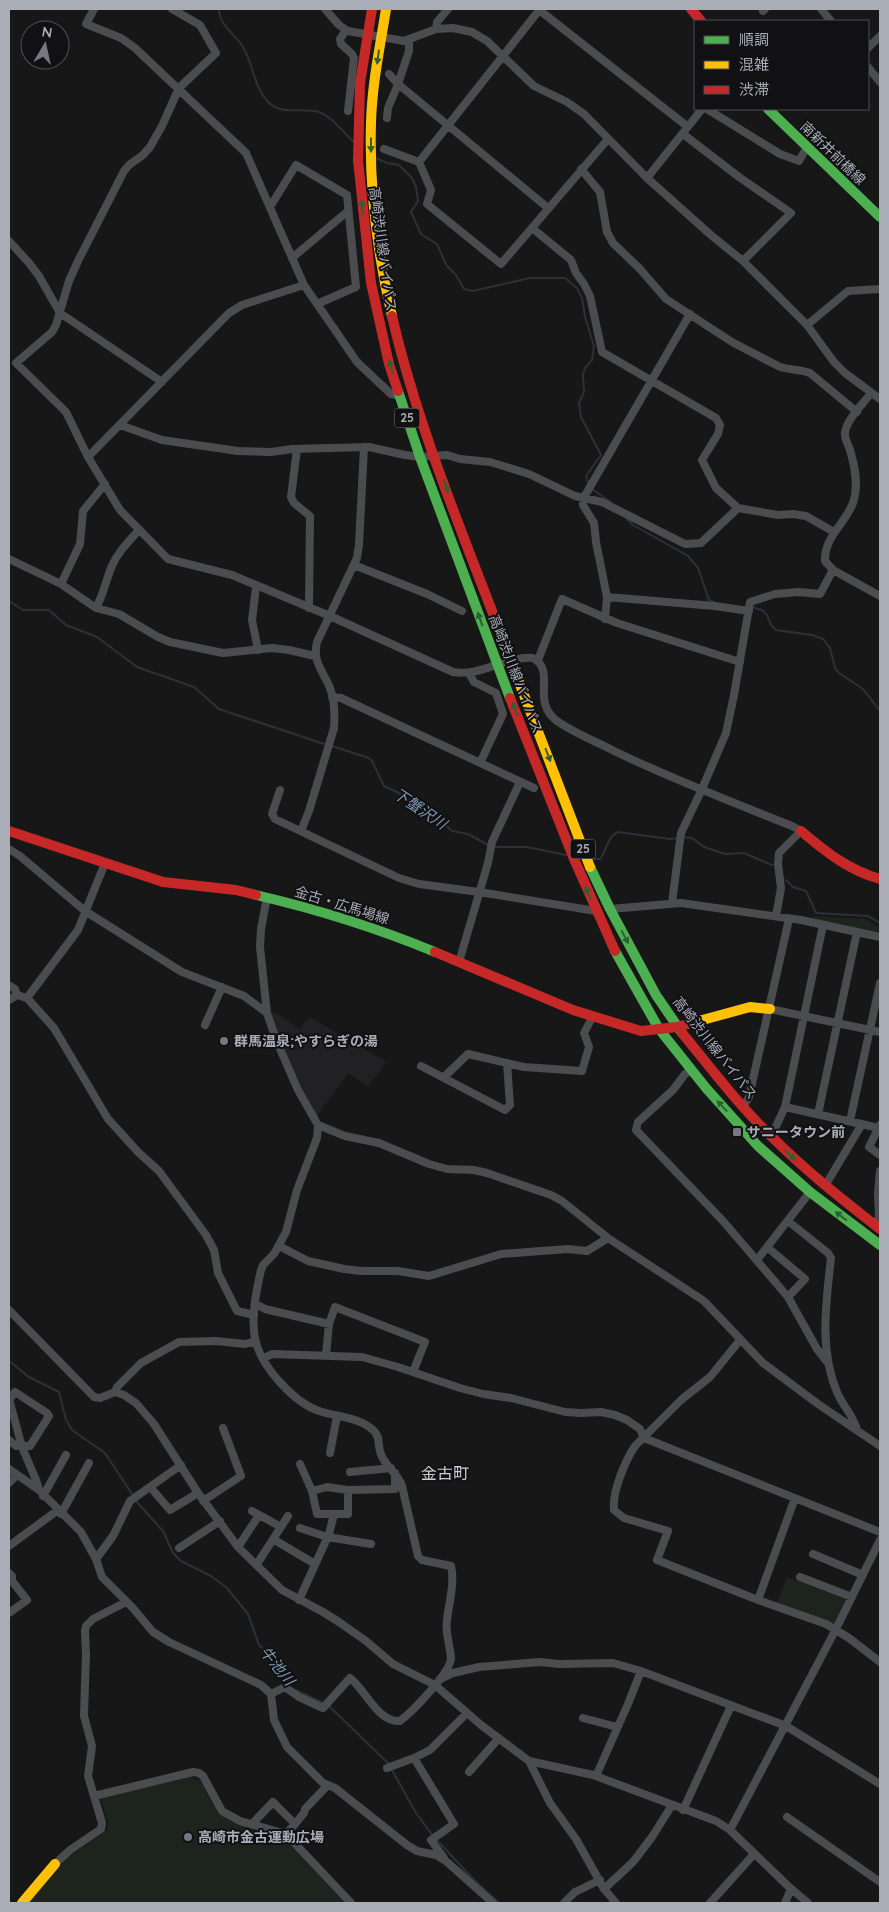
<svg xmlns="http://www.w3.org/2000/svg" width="889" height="1912" font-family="Quicksand,'Noto Sans JP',sans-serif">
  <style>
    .built { fill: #212123 }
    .green { fill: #1d241e }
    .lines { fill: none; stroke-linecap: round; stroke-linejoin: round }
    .stream { stroke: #2a3239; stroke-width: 2 }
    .street { stroke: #4b4c50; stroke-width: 8 }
    .fast { stroke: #4caf50; stroke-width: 10 }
    .slow { stroke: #ffc107; stroke-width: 10 }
    .jam { stroke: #c62828; stroke-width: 10 }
    .oneway { fill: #2e6032 }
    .poi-dot { fill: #757880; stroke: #111113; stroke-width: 2 }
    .labels { text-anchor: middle; stroke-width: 4; stroke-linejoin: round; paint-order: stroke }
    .shield { fill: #111113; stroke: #7b7e86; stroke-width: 1 }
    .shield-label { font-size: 12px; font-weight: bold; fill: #a8adb8 }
    .street-label { font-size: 14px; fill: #a8adb8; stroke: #111113 }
    .poi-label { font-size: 14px; font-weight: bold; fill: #a8adb8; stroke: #111113; text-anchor: start }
    .water-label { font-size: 15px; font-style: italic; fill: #7f9bb3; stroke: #111113 }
    .quarter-label { font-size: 16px; fill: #c9ccd4; stroke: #111113 }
  </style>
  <rect width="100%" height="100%" fill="#171717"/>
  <path class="built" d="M274,1012L300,1029L310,1017L386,1062L368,1086L348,1073L317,1116L294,1073L274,1026L272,1013Z"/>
  <path class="green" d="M814,916L865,919L880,927V934L813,920Z
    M787,1577L848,1600L837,1623L834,1624L777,1603Z
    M191,1777L202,1782L218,1814L287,1840L349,1903H28L68,1857L107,1830L108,1822L101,1800L103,1797Z"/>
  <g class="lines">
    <path class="stream" d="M219,9C219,25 235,34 243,47C254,65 253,86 268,102C282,116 302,107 319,112C333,117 343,133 354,142
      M376,158L387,163L399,165L412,178L416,187L418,201L411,212L421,234L437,244L446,265L456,275L464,289L473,291L530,278H565L577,288L582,298L585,317L594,346L592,360L585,368L583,375L584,392L579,403L581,417L601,455L586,476L589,486
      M592,489L611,502
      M626,518L633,525L688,556L698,568L709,600L714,602
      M9,601L23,610H49L66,625L97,637L137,667L194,687L219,709L327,745
      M751,607L762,610L767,615L771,625L776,630L812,635L823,639L830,648L835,668L839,673L863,689L880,711
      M332,746L369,758L372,761L384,786L403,795L427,814L442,822L452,831L468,834L490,846
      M682,837L692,838L704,847L725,854L744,853L772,865
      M495,847H527L566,855
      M591,859H600C607,850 607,837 618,832L670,839L677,838
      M786,880L793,887L806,891L816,913L868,916L880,923
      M9,1361L29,1377L59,1392L66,1420L72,1430L105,1453L134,1497
      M136,1501L163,1531L173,1553L181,1561L211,1576L227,1588L248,1614L259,1645L273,1658L277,1668L289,1686
      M296,1690L323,1703
      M329,1706L389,1764
      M392,1770L416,1813L433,1836
      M436,1839L475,1881L499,1903"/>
    <path class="street" d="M94,9L86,24L121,38L135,48L246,153L304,285L357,362L391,394L400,396
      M172,9L200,25L216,53L179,88L162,126L150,147L143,155L129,165L124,171L78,261L69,281L56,325L52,332L16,363L66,412L88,457L120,510L168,559L232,575L330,616L453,672C481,677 505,656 533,658C557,671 530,701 557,721C574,733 595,741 614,751C672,779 732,802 792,826L801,831L779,853L778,864L781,888L776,916
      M325,9L339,25L348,31L404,41L436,29L453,28L472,32L487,41L534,86L567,102L584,114L647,178L712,236L743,261L807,325L834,362L845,373L880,399
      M538,9L688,127
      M821,9L831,21
      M763,11L765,9
      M436,29L437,22L448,9
      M346,30L340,39L341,44L352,54L354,58L348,111
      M409,40V51L398,84L548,208
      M868,48L880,36
      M868,67L880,82
      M707,109L780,154L799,161L807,147
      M387,118L388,108L398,84L389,74
      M683,134L739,177L791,213L743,261
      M384,149L419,162L431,190L427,204L501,264L608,139
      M419,162L540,9
      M581,169L600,192L607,232L613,243L640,269L666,299L732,342L780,367C790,370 800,369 810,373L857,412
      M647,178L702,109
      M270,207L296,165L347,195L356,287L317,304
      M532,228L571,260L576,273L584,284L590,296L602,352L716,418L720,425L718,434L702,460L716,488L738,508
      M9,241L29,263L39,276L60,313L162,382
      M292,258L348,211
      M807,325L848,291L880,289
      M871,393C863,404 848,418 845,432C844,438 848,444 850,450C855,467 859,486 853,503C845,524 824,537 825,561L833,570L880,596
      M120,425L162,440L238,451L271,452L292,449L369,447L405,455L420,457L447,455L460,459L490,462L529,474L575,496L602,502L685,544L701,543L738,508L778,515L793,514L806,516L834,532
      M297,449L291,497L294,503L310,516L309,608
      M88,457L229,313L242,305L304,285
      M9,559L61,584L96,608L119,614L158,637L170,642L223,653L272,648L289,650L315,656
      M354,565L427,594L462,611
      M61,584L80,544L83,511L105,484
      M256,587L252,620L258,650
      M607,597L715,606L749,611
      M96,608C103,595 106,581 111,568C117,553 128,542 139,530
      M605,619L607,597L596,542L594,523L583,505V499L690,314
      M538,660L562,599L617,623L740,662
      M469,673L474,682L496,693L503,714L480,763
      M332,697L341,698L534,788
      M280,790L272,814L275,819L399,878L419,884L479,892L596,911
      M301,831L309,811L334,728C335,714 335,701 330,688C323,671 312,661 317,642L357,558L359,545L364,447
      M9,849L20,856L85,911L182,972L244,996L267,1013
      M267,897L261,929L260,947L267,1013L277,1042L298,1090L318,1125L345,1136L379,1143L429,1164L447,1169L474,1170L487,1173L551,1195L562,1201L608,1238L704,1301L763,1363L818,1404L880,1446
      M672,903L681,833L702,789L726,733L734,695L750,602L775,594L799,592L820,594L833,570
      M610,909L681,903L801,920L880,937
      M459,962L488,863L492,842L520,782
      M9,985L15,989L17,995
      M27,998L78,930L105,863
      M9,1000L17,995L27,998L54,1028L108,1119L138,1152L159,1171L206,1235L214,1250L218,1273L237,1311L254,1315
      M770,1009L880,1032
      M205,1025L222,987
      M421,1066L505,1110L510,1105L507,1063
      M692,1070L685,1074L673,1090L638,1122L636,1130L723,1221L788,1297L817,1349L828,1363
      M444,1077L468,1054L524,1067L582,1071L589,1047L584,1033L593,1016
      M743,1107L749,1097L789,919
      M785,1107L879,1128
      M818,1114L857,932
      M850,1121L880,983
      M880,1125L869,1147L880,1155
      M771,1137L785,1107L823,925
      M825,1186L862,1124
      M788,1221L828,1253L831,1258C826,1302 819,1350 837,1392C842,1405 854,1416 857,1430
      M875,1226L879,1217L878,1193L880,1171
      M279,1246L308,1261L344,1269L361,1271H398L429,1276L501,1254L568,1249L587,1251L608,1238
      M767,1247L805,1279L788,1297
      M757,1260L810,1192
      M256,1304L265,1309L329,1324L335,1307L425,1342L413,1372
      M9,1310L94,1397L100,1398L115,1392L124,1395L136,1403L154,1424L198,1493L238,1547L282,1590L323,1612L339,1622L366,1641L393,1664L435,1685L481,1725L529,1761L593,1775L716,1821L730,1830L788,1886L808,1903
      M740,1340L710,1377L681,1400L635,1446C625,1461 612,1492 614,1510L624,1518L668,1531L657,1560L758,1600L826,1624L849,1638L880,1662
      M326,1355L329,1324
      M264,1358L272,1354L362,1357L398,1367L460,1388L483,1394L511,1398L565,1412L581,1413L601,1412L615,1415L627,1420L640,1429L644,1438L880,1532
      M115,1392L117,1387L141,1363L179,1342L216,1341L245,1344L256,1341
      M9,1399L22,1447L36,1480L39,1490
      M9,1440L16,1446H30L49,1416L47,1413L15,1392L9,1400
      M330,1453L337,1416
      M300,1464L312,1491L317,1514H348V1490
      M9,1469L39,1490L81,1532L96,1559L102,1577L132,1607L153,1632L169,1642L261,1685L271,1694L274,1720L287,1747L323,1783L335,1788L407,1845L417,1851L436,1855L447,1862L493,1903
      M350,1472L391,1468
      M9,1483L17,1475
      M151,1488L170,1510L198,1493
      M312,1491L327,1487L348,1490L395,1489V1473
      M43,1496L66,1455
      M203,1501L241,1476L223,1428
      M252,1511L281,1527
      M61,1514L89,1463
      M300,1528L327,1537L371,1544
      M273,1539L315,1564
      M9,1546L58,1510
      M238,1547L259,1515
      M179,1548L220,1521
      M813,1554L863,1575
      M96,1559L113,1536L130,1501L181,1465
      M257,1564L288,1516
      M9,1573L12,1576V1581L27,1600L9,1613
      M800,1577L852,1597
      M299,1600L329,1534L334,1514
      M758,1600L795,1498
      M440,1679L453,1673L479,1667L540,1662L559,1664L613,1663L641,1671L786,1726L880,1784
      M271,1694L285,1687L299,1697L323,1708L350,1678C365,1689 378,1723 400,1721C412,1712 451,1672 451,1658C450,1645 445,1633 447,1620C449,1602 455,1583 451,1566L422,1560L418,1556L402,1486C398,1473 385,1467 381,1454C377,1446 381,1436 373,1430C359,1417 337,1417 319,1411C293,1402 261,1366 255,1339C251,1317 256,1292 261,1270L263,1265L274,1254L286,1232L297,1190L317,1138L318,1125
      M583,1718L617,1727
      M529,1761L550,1803L576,1839L604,1889L616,1903
      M387,1768L414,1758
      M469,1772L499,1738
      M596,1776L628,1704L641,1671
      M94,1796L193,1772L199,1773L203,1776L222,1811L240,1821L286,1834L351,1903
      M683,1810L731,1706
      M787,1817L880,1882
      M252,1824L273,1802L295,1824L286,1834
      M295,1824L304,1813L305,1809L327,1786
      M730,1830L836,1629L880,1540
      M444,1858L431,1840L454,1824L414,1758L430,1750L467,1713
      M55,1864L70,1850L101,1829L102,1823L88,1776L92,1746L84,1716L86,1654L85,1631L86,1626L93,1619L126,1602
      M604,1889L633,1862L652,1837L672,1805
      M564,1903L575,1892L600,1880
      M710,1903L754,1854
      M785,1903L791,1889"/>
    <path class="fast" d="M768,109L880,217
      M398,391L420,457L510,698
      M590,867L610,909L656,995L682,1033
      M256,895C316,909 377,928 435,952
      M615,951L659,1029L706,1088L758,1146L810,1192L880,1245"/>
    <path class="slow" d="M386,9C380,47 372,84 371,123C369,188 377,252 392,316
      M514,669L590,867
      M695,1022L750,1007L770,1009
      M22,1903L55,1864"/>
    <path class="jam" d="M372,9L360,83L358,160L371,283L389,364L398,391
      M691,9L701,21
      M392,316C420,437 471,553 514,669
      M510,698L574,859L615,951
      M9,831L163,882L236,890L256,895
      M801,831C826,852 848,870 880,879
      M435,952L573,1010L641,1031L677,1027L695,1022
      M682,1033C711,1068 739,1106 772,1137C806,1171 843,1200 880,1229"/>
  </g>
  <defs><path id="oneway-solid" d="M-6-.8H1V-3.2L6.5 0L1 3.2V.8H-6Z" transform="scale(1.25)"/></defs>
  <g class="oneway">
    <use href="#oneway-solid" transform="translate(378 57) rotate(98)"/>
    <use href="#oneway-solid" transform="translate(371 145) rotate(90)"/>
    <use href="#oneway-solid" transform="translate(362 207) rotate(-95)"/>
    <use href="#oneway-solid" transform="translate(391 367) rotate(-106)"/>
    <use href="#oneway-solid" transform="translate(446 486) rotate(69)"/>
    <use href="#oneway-solid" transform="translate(480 619) rotate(-110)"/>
    <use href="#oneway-solid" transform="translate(515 709) rotate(-111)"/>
    <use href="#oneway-solid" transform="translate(548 755) rotate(69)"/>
    <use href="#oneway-solid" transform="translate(588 893) rotate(-113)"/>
    <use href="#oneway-solid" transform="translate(625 937) rotate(62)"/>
    <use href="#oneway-solid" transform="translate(722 1106) rotate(-133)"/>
    <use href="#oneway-solid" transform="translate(790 1155) rotate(43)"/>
    <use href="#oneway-solid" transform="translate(841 1216) rotate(-142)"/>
  </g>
  <g class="poi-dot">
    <circle cx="224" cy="1041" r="5"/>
    <rect x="732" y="1127" width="10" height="10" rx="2.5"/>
    <circle cx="188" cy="1837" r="5"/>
  </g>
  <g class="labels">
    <g class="shield">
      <rect x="394.5" y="408.5" width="25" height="19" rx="4"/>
      <rect x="570.5" y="839.5" width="25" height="19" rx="4"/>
    </g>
    <g class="shield-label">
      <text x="407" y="422">25</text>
      <text x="583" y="853">25</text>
    </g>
    <g class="street-label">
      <text transform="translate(833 153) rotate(44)" y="5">南新井前橋線</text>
      <text transform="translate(383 249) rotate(82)" y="5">高崎渋川線バイパス</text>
      <text transform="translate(516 674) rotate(69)" y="5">高崎渋川線バイパス</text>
      <text transform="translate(342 905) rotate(17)" y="5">金古・広馬場線</text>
      <text transform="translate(715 1048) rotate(52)" y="5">高崎渋川線バイパス</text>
    </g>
    <g class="poi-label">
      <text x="234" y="1046">群馬温泉;やすらぎの湯</text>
      <text x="747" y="1137">サニータウン前</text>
      <text x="198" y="1842">高崎市金古運動広場</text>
    </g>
    <g class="water-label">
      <text transform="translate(420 809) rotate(34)" y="5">下蟹沢川</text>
      <text transform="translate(277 1666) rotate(51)" y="5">牛池川</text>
    </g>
    <g class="quarter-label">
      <text x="445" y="1479">金古町</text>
    </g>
  </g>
  <rect width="889" height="1912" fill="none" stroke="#a8adb8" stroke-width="20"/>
  <rect x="694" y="20" width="175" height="90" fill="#111113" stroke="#4d4f55"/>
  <rect x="704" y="36" width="25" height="8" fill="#4caf50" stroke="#4d4f55"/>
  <text x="739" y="45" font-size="15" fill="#a8adb8">順調</text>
  <rect x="704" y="61" width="25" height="8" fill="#ffc107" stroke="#4d4f55"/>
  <text x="739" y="70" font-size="15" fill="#a8adb8">混雑</text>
  <rect x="704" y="86" width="25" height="8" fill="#c62828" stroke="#4d4f55"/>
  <text x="739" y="95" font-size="15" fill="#a8adb8">渋滞</text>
  <g transform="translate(45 45) rotate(9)"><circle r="24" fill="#111113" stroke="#4d4f55"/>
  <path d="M0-4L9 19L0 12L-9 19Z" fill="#757880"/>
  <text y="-8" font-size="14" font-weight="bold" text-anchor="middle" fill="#a8adb8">N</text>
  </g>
</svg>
